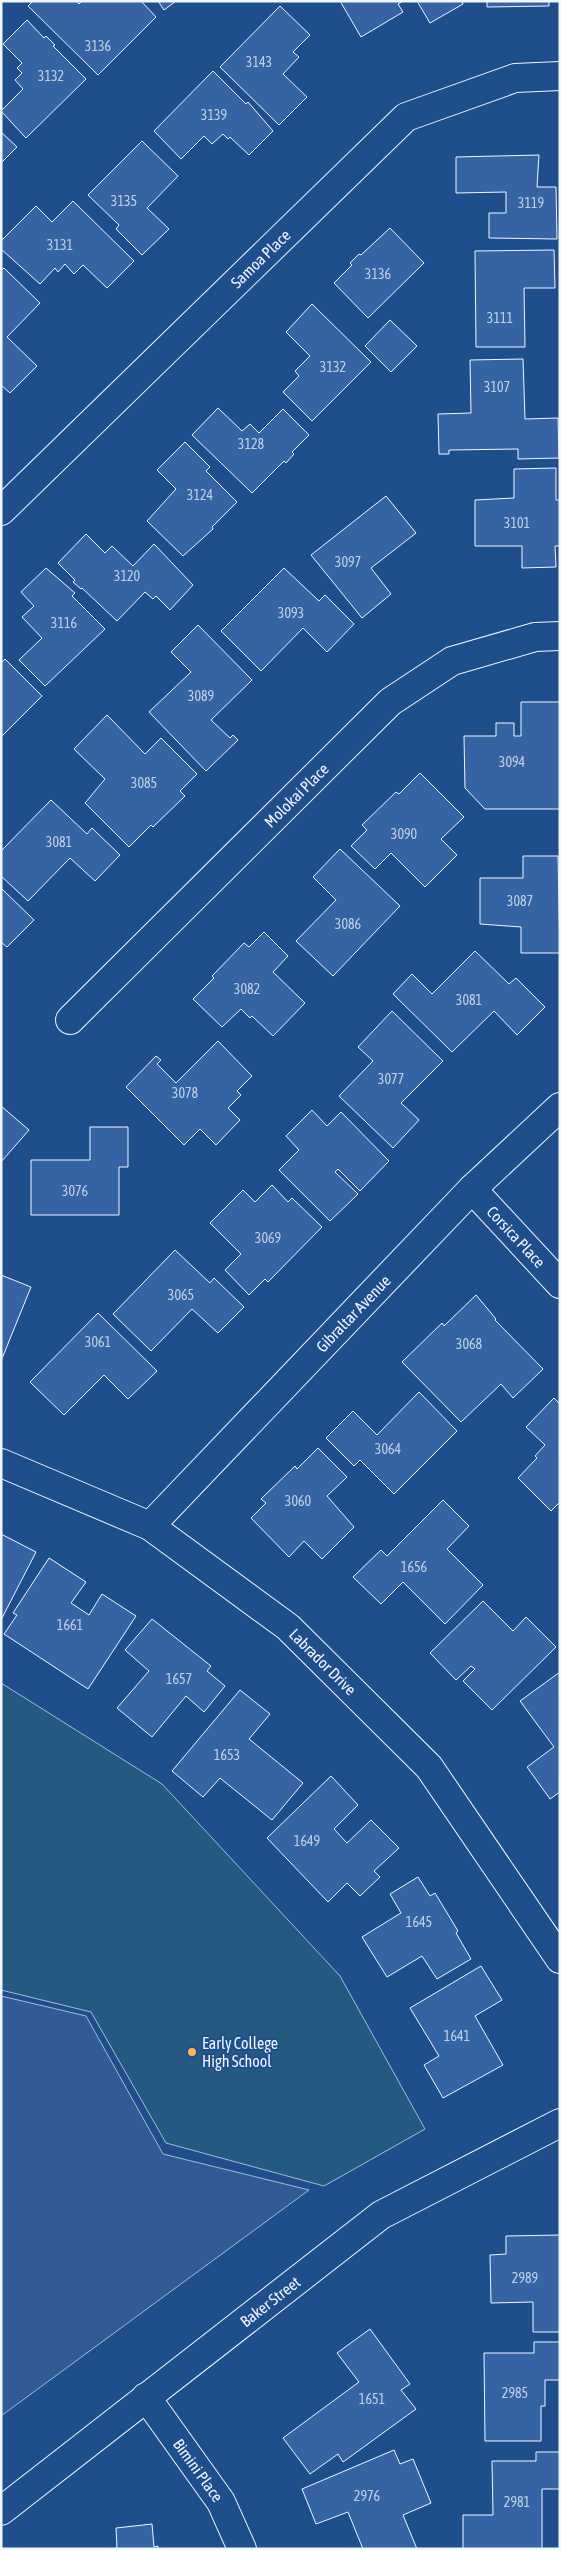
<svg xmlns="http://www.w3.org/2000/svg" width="561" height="2550" font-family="'Asap Condensed',sans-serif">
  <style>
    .green { fill: #245a82; stroke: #a8bbd7 }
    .parking { fill: #305b95; stroke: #a8bbd7 }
    .building { fill: #3563a3; stroke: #f2f6ff }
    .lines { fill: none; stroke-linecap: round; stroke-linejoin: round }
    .minor-casing { stroke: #f2f6ff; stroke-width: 30 }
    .tertiary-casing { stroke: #f2f6ff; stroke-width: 30 }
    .minor { stroke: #1f4e8c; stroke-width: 28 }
    .tertiary { stroke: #1f4e8c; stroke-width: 28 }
    .poi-dot { fill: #ffb74d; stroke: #1f4e8c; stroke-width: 2 }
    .labels { text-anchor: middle; stroke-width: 4; stroke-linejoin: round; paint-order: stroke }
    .number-label { font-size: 14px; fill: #c3d1e8 }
    .street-label { font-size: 16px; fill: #f2f6ff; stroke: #1f4e8c }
    .poi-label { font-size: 16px; fill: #f2f6ff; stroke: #1f4e8c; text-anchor: start }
  </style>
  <rect width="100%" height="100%" fill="#1f4e8c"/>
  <path class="green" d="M1,1683L162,1784L340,1976L425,2129L324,2186L166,2143L91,2012L1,1990Z"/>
  <path class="parking" d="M1,1996L86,2016L163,2154L309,2190L1,2416Z"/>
  <path class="building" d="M33,1H76L79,4L82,1H141L156,17L98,75L28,6Z
    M158,1H176L164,10Z
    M340,1H403L398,4L403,12L361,37Z
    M417,1H462L463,4L430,23Z
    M487,1H549V6L487,7Z
    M280,6L310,35L293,52L299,57L283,74L307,97L279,125L220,67Z
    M27,20L44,38L46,36L55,45L53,46L86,79L26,138L1,111L23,89L15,80L22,73L17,68L22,63L3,44Z
    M213,71L246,104L248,102L273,131L249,155L230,137L228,139L223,134L212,144L204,136L181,159L154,131Z
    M1,132L17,147L1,163Z
    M142,141L178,176L147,208L169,229L142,255L116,229L119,225L88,195Z
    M539,155L537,187H556L557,239L489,238V213H506V192L456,193V157Z
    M73,201L134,261L107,288L83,265L74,274L65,264L58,272L55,268L40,284L1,249V241L36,206L52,222Z
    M390,228L424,263L368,318L334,283L352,265L350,263L359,254L361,255Z
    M554,250L555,288H524L525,347H476L475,251Z
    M4,268L40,303L7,337L37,366L10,393L1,385V271Z
    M312,304L371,362L312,421L283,392L299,376L295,371L310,356L286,332Z
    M390,320L417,346L391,372L365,346Z
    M523,359L525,419L558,418L559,458L518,459V449L449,450V454H439L438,414L471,413L470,360Z
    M218,408L242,431L250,424L259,433L283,409L309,435L292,452L294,454L286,463L284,461L252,493L192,435Z
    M185,442L210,467L206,471L237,502L212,527L213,529L183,556L147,521L176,489L157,470Z
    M556,468V500H560V546H555L556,567L522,568V546H475V500L514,498V469Z
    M386,496L416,533L371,568L391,594L362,618L311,555Z
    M86,534L105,553L112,546L133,566L154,544L193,585L170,610L156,596L153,599L145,592L117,621L82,588L81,589L73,582L75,580L58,563Z
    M46,568L75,593L72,596L105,629L45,686L19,660L42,638L22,617L34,606L21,592Z
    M284,568L319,601L325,595L354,624L327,652L303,628L261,671L221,631Z
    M198,625L252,680L211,720L230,738L233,735L238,740L206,771L149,712L191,672L171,652Z
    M5,659L42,696L1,737V663Z
    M521,702H560V809H485L465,788L464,736H496V723H514V736H521Z
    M107,715L145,754L161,738L197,774L180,791L185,796L153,827L151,825L129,847L85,803L105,779L74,749Z
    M420,773L464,817L441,839L457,855L425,887L391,853L375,869L351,846L367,830L362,825L396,792L399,794Z
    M51,800L87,834L92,828L120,855L95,881L70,858L28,901L1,876V851Z
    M340,849L400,906L333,976L296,941L336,900L313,877Z
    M523,856H558L560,953H521V927L480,924V878H523Z
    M1,888L34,920L7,947L1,942Z
    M264,932L288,956L273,972L305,1003L273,1036L252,1016L250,1018L241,1009L222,1027L193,999L214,978L212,976L244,943L249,947Z
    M475,951L509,984L516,978L545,1007L517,1035L494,1011L452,1052L393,994L412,974L432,994Z
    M392,1011L443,1061L401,1103L419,1120L393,1148L339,1096L373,1061L358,1047Z
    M218,1041L252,1076L237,1091L241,1095L228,1108L240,1120L216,1145L200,1129L184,1145L126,1087L156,1056L161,1060L157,1064L176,1083Z
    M1,1106L29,1130L1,1162Z
    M312,1110L327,1126L341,1112L389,1161L360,1191L338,1169L335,1172L358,1194L330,1221L279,1170L299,1150L286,1136Z
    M90,1127H128V1167H119V1215H31V1160H90Z
    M272,1185L288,1202L292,1198L322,1227L268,1282L265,1279L249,1295L225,1270L241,1254L210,1223L243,1190L255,1202Z
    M175,1250L210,1283L214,1278L244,1307L218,1333L192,1309L151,1351L113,1314Z
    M1,1275L31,1287L1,1361Z
    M476,1295L496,1319L495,1320L543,1369L513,1398L501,1384L461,1422L402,1362L442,1323L444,1326Z
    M98,1313L157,1371L128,1399L104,1375L64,1415L30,1382Z
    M419,1392L457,1431L394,1494L360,1460L354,1466L326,1438L353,1411L377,1435Z
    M554,1398L560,1404V1502L551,1511L518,1478L537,1458L535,1456L545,1445L526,1427Z
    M318,1448L347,1477L327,1496L354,1527L322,1559L304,1541L289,1557L251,1518L266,1503L261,1499L295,1466L297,1469Z
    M443,1500L469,1526L447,1549L483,1585L445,1624L403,1582L381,1604L353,1577L381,1550L387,1556Z
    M1,1534L36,1552L1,1620Z
    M49,1558L86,1582L71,1603L89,1615L102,1594L136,1616L88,1689L4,1634L17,1615L13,1613Z
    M483,1601L513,1631L526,1617L556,1647L492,1710L463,1681L475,1669L471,1666L456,1680L430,1653Z
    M152,1619L211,1666L207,1671L225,1686L204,1712L186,1696L152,1737L117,1708L149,1671L125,1650Z
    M560,1672V1792L550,1799L527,1767L554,1747L520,1701Z
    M240,1690L270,1714L249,1739L303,1783L272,1820L220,1778L203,1797L172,1771Z
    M331,1776L358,1805L334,1829L347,1843L371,1820L399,1848L374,1871L380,1877L360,1896L347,1883L328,1902L267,1838Z
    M418,1877L430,1896L435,1893L458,1931L456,1933L471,1959L437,1979L422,1956L387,1977L362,1937L401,1913L390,1894Z
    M481,1966L502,2000L475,2016L503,2065L443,2098L424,2065L439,2056L410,2008Z
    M560,2235V2332H533V2302L491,2303L490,2255L506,2254V2236Z
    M370,2329L410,2384L401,2390L416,2409L343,2462L338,2454L310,2474L283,2438L359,2382L337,2353Z
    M534,2342H560V2380H545V2406H541V2441H485L484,2353H534Z
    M394,2450L400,2464L413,2459L431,2503L403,2515L417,2549H363L348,2512L316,2524L302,2489Z
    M536,2452H560V2489H542V2549H463V2515H493L492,2461H536Z
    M152,2524L154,2547L158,2546V2549H113L117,2548L116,2528Z"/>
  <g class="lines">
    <defs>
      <g id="minor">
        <path id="s1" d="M1,511L406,117L515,78L560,76"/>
        <path id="s2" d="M70,1020L390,702L452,661L535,637L560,636"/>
        <path id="s3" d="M472,1189L560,1284"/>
        <path id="s4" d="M1,1463L150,1526L288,1627L429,1767L560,1959"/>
        <path id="s5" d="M150,1526L472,1189L560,1107"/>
        <path id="s6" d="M146,2397L221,2502L242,2549"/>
      </g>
      <g id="tertiary">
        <path id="s7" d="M1,2511L381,2215L560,2123"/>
      </g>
    </defs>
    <use href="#minor" class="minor-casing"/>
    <use href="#tertiary" class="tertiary-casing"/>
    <use href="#minor" class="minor"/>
    <use href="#tertiary" class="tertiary"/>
  </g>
  <circle class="poi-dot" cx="192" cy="2052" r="5"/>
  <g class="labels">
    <g class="number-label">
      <text x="98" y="51">3136</text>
      <text x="259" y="67">3143</text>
      <text x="51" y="81">3132</text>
      <text x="214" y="120">3139</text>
      <text x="124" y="206">3135</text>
      <text x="531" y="208">3119</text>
      <text x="60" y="250">3131</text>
      <text x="378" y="279">3136</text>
      <text x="500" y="323">3111</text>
      <text x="333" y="372">3132</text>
      <text x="497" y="392">3107</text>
      <text x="251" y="449">3128</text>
      <text x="200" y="500">3124</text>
      <text x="517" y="528">3101</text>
      <text x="348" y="567">3097</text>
      <text x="127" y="581">3120</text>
      <text x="291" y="618">3093</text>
      <text x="64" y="628">3116</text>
      <text x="201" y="701">3089</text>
      <text x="512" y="767">3094</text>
      <text x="144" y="788">3085</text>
      <text x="404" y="839">3090</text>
      <text x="59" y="847">3081</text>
      <text x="520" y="906">3087</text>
      <text x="348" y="929">3086</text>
      <text x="247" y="994">3082</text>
      <text x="469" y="1005">3081</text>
      <text x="391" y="1084">3077</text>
      <text x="185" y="1098">3078</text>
      <text x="75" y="1196">3076</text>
      <text x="268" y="1243">3069</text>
      <text x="181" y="1300">3065</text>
      <text x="98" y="1347">3061</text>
      <text x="469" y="1349">3068</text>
      <text x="388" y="1454">3064</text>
      <text x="298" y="1506">3060</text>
      <text x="414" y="1572">1656</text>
      <text x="70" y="1630">1661</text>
      <text x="179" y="1684">1657</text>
      <text x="227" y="1760">1653</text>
      <text x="307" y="1846">1649</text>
      <text x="419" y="1927">1645</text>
      <text x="457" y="2041">1641</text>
      <text x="525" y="2283">2989</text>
      <text x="515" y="2398">2985</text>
      <text x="372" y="2404">1651</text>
      <text x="367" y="2501">2976</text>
      <text x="517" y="2507">2981</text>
    </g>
    <g class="street-label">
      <text dy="6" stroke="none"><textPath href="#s1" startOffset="362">Samoa Place</textPath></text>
      <text dy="6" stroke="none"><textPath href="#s2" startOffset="319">Molokai Place</textPath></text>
      <text dy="6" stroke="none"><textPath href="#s3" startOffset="65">Corsica Place</textPath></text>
      <text dy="6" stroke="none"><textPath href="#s5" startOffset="294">Gibraltar Avenue</textPath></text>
      <text dy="6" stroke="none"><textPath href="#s4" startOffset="382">Labrador Drive</textPath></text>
      <text dy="6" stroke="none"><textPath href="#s7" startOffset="341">Baker Street</textPath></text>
      <text dy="6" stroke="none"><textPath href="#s6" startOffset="90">Bimini Place</textPath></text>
    </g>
    <g class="poi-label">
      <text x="202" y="2049">Early College<tspan x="202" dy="18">High School</tspan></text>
    </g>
  </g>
  <rect width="561" height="2550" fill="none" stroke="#f2f6ff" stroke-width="5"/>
</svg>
